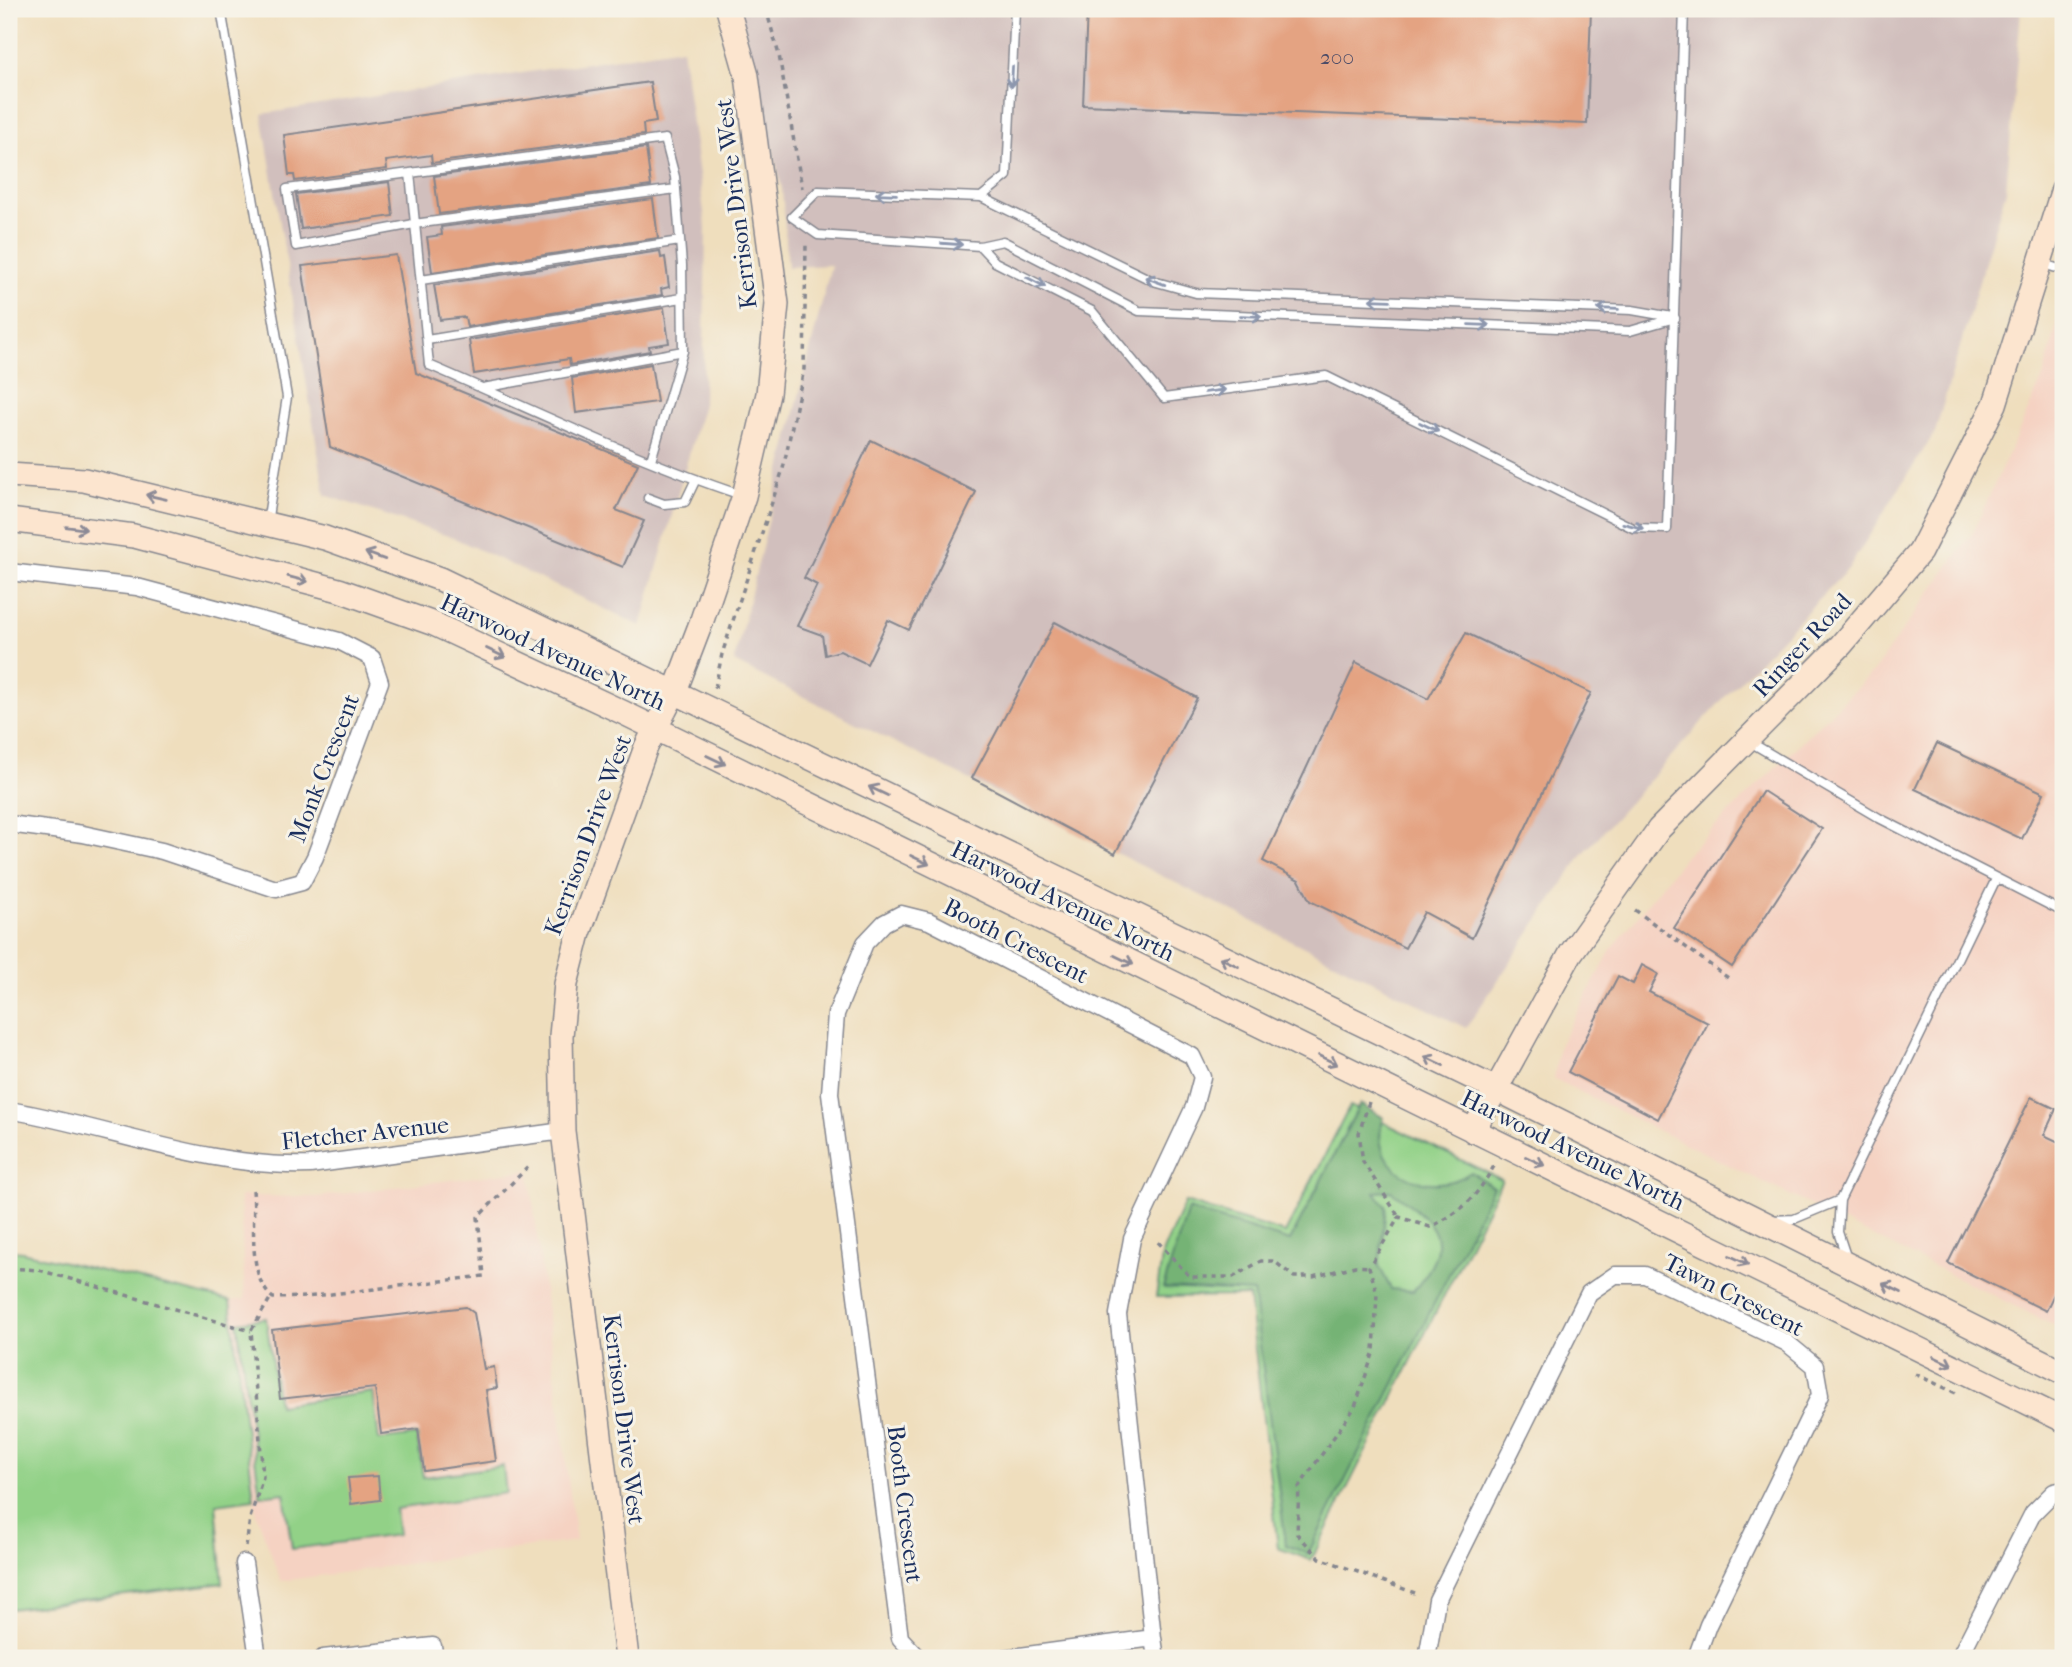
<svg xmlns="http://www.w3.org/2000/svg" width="2072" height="1667" font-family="'IM FELL French Canon',serif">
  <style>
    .built { fill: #f5d2c2 }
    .industrial { fill: #d1bfbd }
    .green { fill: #92d187; stroke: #568072; stroke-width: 2 }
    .forest { fill: #75b374; stroke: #487169; stroke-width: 2; fill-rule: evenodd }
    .building { fill: #e4a382 }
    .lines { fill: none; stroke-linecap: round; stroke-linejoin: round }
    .lane-casing { stroke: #85868e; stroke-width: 11 }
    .street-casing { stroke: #85868e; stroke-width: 19 }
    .secondary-casing { stroke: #85868e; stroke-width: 26 }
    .path { stroke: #85868e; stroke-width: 3.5; stroke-dasharray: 5 5; stroke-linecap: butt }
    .lane { stroke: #fff; stroke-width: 8 }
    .street { stroke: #fff; stroke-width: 16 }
    .secondary { stroke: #fce5cf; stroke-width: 23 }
    .oneway { stroke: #8d97ae }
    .oneway2 { stroke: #8c8a96 }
    .labels { text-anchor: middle; stroke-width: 6; stroke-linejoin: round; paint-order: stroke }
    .number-label { font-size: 21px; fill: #4d4c67 }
    .street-label { font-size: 24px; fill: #1b2f5e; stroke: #f7f3e8 }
  </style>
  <rect width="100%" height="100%" fill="#f7f3e8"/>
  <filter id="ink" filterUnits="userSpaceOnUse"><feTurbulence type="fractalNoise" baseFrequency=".0143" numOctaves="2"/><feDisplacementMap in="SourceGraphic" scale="14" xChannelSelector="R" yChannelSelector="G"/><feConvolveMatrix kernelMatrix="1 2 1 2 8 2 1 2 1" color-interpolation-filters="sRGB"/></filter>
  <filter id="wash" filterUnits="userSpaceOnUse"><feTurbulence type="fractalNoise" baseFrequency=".00686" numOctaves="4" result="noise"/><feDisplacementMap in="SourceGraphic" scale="28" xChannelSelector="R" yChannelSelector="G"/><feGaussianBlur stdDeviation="1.57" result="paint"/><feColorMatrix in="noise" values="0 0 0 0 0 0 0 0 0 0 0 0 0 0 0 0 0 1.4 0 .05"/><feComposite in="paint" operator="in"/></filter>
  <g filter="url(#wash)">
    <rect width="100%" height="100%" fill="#efdebd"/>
    <path class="built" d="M2063,302V1330L1554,1079L1559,1046L1611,950L1685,856L1872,673L1973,532L2043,377Z
      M529,1170L576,1541L281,1581L256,1513L230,1301L245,1299L240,1196L317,1197Z"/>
    <path class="industrial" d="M739,9H2021L2006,190L1935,432L1848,569L1721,701L1582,855L1466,1028L734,662L831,265L788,267L782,189Z
      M682,48L706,227L703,404L641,626L454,538L325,495L262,114Z"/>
    <path class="green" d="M1350,1106L1502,1180L1311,1560L1278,1548L1249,1296L1156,1297L1163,1251L1185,1202L1285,1233Z
      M9,1249L230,1301L254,1499L216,1504L223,1583L9,1609Z
      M266,1318L278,1405L373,1392L379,1440L417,1435L423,1477L503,1466L506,1493L395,1509L398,1535L292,1549L284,1493L260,1496L237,1322Z"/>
    <path class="forest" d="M1360,1104L1384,1118C1364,1168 1429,1202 1471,1172L1493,1187L1308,1554L1286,1545L1253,1292L1163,1288L1188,1209L1290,1241ZM1391,1191C1439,1224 1455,1243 1413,1291L1391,1289L1379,1266L1386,1207L1375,1192Z"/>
    <g id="blocks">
      <path class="building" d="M1087,9H1591L1587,124L1083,105Z
        M650,82L656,122L643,124L644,135L432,163L431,155L386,161L387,169L295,181L294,175H289L284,135Z
        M646,148L651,186L439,214L434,176Z
        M389,182L393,216L301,229L296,194Z
        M653,199L658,238L432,272L427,237L442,235L441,227Z
        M660,251L661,258L665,257L669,287L661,289L662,295L467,327L465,317L440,320L434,285Z
        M396,255L416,373L638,464L616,510L644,521L623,567L330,447L302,266Z
        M664,308L669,343L649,346L650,351L570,365L569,359L474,374L469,340Z
        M651,364L657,402L576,413L572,378Z
        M871,440L976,492L909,630L888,620L867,664L840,651L825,655L822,635L797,626L817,585L804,578Z
        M1055,622L1197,698L1115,854L972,778Z
        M1466,633L1591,693L1472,938L1424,912L1405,948L1310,901L1299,880L1263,861L1356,662L1428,699Z
        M1937,743L2044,793L2022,839L1915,789Z
        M1763,791L1822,829L1732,967L1674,928Z
        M1642,965L1658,974L1649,992L1708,1023L1658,1119L1568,1072L1618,976L1633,984Z
        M2031,1097L2056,1109L2044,1135L2063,1144V1275L2046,1311L1948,1263Z
        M466,1307L474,1313L484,1369L494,1367L497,1388L486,1390L496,1461L424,1471L418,1429L381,1434L375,1388L280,1399L272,1330Z
        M378,1476L380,1500L351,1504L348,1478Z"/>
    </g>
  </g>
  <g filter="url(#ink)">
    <use href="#blocks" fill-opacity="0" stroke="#85868e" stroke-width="2"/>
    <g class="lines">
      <defs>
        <path id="lane" d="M221,9L287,397L267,523
          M1015,9L1007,176L981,197L818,191L792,217L818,235L980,246L1003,241L1139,311L1630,331L1675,318
          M410,173L287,189L296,246L414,224L676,189
          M981,197L1153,281L1196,293L1632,310L1672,317
          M980,246L995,262L1092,311L1164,398L1326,376L1633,528L1667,529L1684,9
          M2043,264L2063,270
          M421,280L680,241
          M427,340L682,298
          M483,388L683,351
          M651,460L683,351L682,265L675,177L665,139L410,173L429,365C532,409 635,460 741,495
          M648,498L664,504L685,502L696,479
          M1750,742L1879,818L2063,912
          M1773,1220L1794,1219L1840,1200
          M1847,1259L1838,1232L1840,1200L1996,879"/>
        <path id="street" d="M9,572L137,587L339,641L372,658L380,682L315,857L302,882L276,889L162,851L83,834L9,824
          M9,1110C109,1127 207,1168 310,1165L563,1131
          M244,1563L258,1658
          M1153,1638L1156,1658
          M323,1658L433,1646L435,1658
          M919,1658L900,1638L830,1093L836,1014L865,943L884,923L901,914L929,921L1192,1056L1202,1077L1194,1107L1132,1239L1118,1314L1153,1638L1004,1658
          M1427,1658L1437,1600L1589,1293L1615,1275H1645L1787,1343L1815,1366L1820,1395L1708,1625L1696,1658
          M1959,1658L2033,1513L2054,1492L2063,1490"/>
        <path id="secondary" d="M9,475L84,480L325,538L440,579L1496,1089L2063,1372
          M9,520L134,536L339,590L434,624L622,712L2063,1420
          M1473,1131L1571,953L1659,829L1841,645L1920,552L1995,404L2063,189
          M627,1658L563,1131L561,1036L566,984L579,933L646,747L675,691L701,623L744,496L768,394L777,304L747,76L728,9"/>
      </defs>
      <use href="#lane" class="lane-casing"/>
      <use href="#street" class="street-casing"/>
      <use href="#secondary" class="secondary-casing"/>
      <path class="path" d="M766,9L779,55L802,188
        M715,688L722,654L783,469L804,369L806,245
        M1635,910L1731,980
        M1369,1102L1359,1133L1363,1162L1399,1217
        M253,1190C256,1222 246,1276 273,1298L306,1297L484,1276L478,1217L531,1164
        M1158,1242L1190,1277H1233L1261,1261H1274L1294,1277H1313L1355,1266L1369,1267
        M9,1268L39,1270L251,1331
        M1915,1374L1956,1393
        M246,1547L250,1518L263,1477L251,1331L271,1297
        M1415,1593L1320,1558L1297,1534L1299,1487L1355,1407L1374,1351L1377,1293L1369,1267L1399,1217L1430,1227C1463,1211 1475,1199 1494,1166"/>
      <use href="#lane" class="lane"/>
      <use href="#street" class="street"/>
      <use href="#secondary" class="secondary"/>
    </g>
    <defs><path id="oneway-shaft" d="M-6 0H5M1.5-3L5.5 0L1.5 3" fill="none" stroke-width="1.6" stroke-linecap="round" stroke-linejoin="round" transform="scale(1.75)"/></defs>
    <g class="oneway">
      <use href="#oneway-shaft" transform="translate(1012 77) rotate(93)"/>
      <use href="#oneway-shaft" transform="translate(886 194) rotate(-178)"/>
      <use href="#oneway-shaft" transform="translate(952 244) rotate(4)"/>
      <use href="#oneway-shaft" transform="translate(1155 281) rotate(-160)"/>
      <use href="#oneway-shaft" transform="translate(1036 282) rotate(27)"/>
      <use href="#oneway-shaft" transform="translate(1380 300) rotate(-178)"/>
      <use href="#oneway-shaft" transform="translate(1608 309) rotate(-178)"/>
      <use href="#oneway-shaft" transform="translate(1251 316) rotate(2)"/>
      <use href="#oneway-shaft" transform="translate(1479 325) rotate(2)"/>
      <use href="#oneway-shaft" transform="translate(1215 391) rotate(-8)"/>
      <use href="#oneway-shaft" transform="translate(1429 427) rotate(26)"/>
      <use href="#oneway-shaft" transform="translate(1633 526) rotate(14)"/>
    </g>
    <g class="oneway2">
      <use href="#oneway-shaft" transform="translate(156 497) rotate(-167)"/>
      <use href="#oneway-shaft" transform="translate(76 528) rotate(8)"/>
      <use href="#oneway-shaft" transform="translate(375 556) rotate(-160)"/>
      <use href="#oneway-shaft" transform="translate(298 579) rotate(15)"/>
      <use href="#oneway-shaft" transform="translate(496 653) rotate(25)"/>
      <use href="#oneway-shaft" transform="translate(716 760) rotate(26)"/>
      <use href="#oneway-shaft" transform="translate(878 791) rotate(-154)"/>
      <use href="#oneway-shaft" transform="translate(920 860) rotate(26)"/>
      <use href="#oneway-shaft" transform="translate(1124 960) rotate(26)"/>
      <use href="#oneway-shaft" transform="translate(1229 962) rotate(-154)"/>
      <use href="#oneway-shaft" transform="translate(1328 1060) rotate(26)"/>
      <use href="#oneway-shaft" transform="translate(1434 1061) rotate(-154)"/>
      <use href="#oneway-shaft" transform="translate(1535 1161) rotate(25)"/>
      <use href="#oneway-shaft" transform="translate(1739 1260) rotate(26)"/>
      <use href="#oneway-shaft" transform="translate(1892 1288) rotate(-154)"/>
      <use href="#oneway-shaft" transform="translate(1943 1361) rotate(26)"/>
    </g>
  </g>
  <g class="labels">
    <g class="number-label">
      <text x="1337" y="64">200</text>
    </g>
    <g class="street-label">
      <text transform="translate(736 204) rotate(-97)" y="8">Kerrison Drive West</text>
      <text transform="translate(1802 645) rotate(-47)" y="8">Ringer Road</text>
      <text transform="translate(553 652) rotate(25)" y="8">Harwood Avenue North</text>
      <text transform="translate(324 768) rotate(-69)" y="8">Monk Crescent</text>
      <text transform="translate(588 835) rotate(-70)" y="8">Kerrison Drive West</text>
      <text transform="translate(1063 901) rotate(26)" y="8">Harwood Avenue North</text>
      <text transform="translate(1016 941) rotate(27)" y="8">Booth Crescent</text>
      <text transform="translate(365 1133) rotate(-6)" y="8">Fletcher Avenue</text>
      <text transform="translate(1573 1150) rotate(26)" y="8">Harwood Avenue North</text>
      <text transform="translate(1734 1295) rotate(27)" y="8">Tawn Crescent</text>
      <text transform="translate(624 1419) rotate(83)" y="8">Kerrison Drive West</text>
      <text transform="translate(905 1504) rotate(83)" y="8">Booth Crescent</text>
    </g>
  </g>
  <rect width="2072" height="1667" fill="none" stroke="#f7f3e8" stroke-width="35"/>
</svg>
